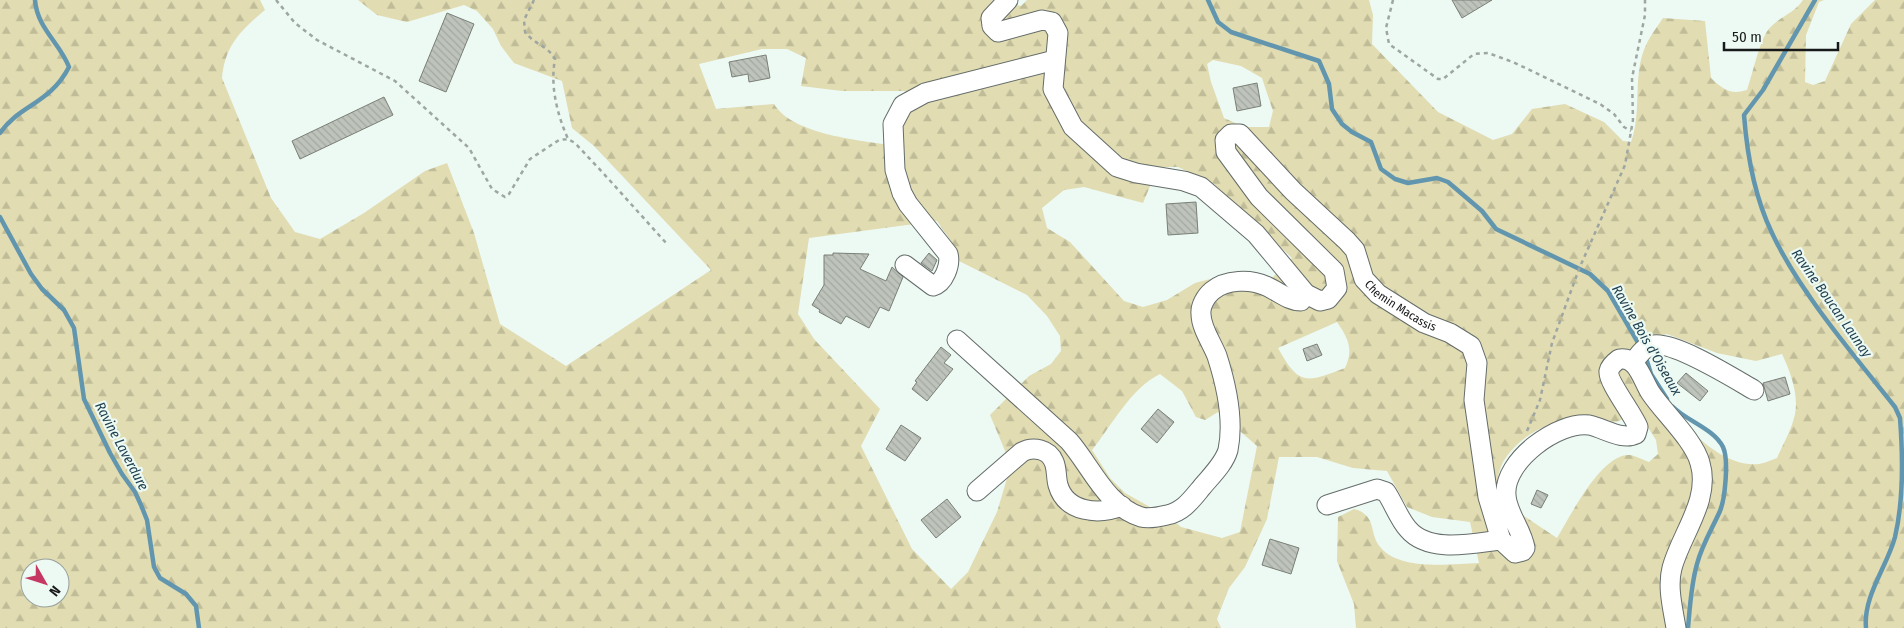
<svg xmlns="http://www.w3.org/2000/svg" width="1904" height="628" font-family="'Fira Sans Condensed',sans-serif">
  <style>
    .forest { fill: url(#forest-firs); fill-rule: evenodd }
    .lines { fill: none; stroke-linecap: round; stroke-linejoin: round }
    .stream { stroke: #6296af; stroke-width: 4.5 }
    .building { fill: url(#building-back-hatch); stroke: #7a7f77 }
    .minor-casing { stroke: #646d69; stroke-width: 21 }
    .path { stroke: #9ea6a2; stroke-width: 2.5; stroke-dasharray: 4 4; stroke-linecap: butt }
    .minor { stroke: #fff; stroke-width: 19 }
    .labels { text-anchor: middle; stroke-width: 4.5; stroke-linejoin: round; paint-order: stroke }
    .street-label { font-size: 12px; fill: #171a19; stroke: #edf9f3 }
    .water-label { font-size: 14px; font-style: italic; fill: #1c3d4d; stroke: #edf9f3 }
  </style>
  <defs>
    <pattern id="forest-firs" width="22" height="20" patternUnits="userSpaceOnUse" patternTransform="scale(1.25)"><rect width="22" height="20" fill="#e1dcb2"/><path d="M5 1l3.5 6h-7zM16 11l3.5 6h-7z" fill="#c0bc98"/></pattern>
    <pattern id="building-back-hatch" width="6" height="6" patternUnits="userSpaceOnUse" patternTransform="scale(1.25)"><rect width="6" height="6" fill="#bec4bb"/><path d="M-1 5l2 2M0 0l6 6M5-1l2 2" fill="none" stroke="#a3a8a0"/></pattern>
  </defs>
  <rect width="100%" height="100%" fill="#edf9f3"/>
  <path class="forest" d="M0,0H260L265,10C241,30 225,45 222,78L271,198L295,232L320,239L364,213L425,171L447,163L474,233L500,324L566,366L711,270L594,146L572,128L562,81L514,63L501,46L493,29L477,11L464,5L407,22L377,15L358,0H995L1021,6L1027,0H1369L1373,15L1372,44L1438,112L1493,140L1512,134L1532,109L1565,104L1604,122L1623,141L1631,142C1643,110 1631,72 1648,41C1652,33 1658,26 1663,18L1705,21L1711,78C1724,90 1730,95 1747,90C1752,76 1760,40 1768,30C1779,16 1793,15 1803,0H1824L1819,2L1806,35L1805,82L1813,85L1825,81L1851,24L1875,0H1904V628H1356L1354,604L1337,561L1338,517L1354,509C1378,515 1368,534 1381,548C1401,571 1451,564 1479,563L1470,522L1432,517L1407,507L1387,471L1353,468L1317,457H1279L1267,519L1245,567L1229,588L1217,619L1221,628H0ZM762,49H787L806,58L801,86L842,91H905L889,145C857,140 792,134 774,104L716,109L699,64ZM1213,60L1241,66L1262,78L1273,111L1269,127H1244L1224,118L1211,82L1207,64ZM1158,167H1178L1214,184L1292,258L1271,279L1229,274L1195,283L1167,300L1143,307L1124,301L1070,242L1047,228L1042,208L1064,190L1084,187L1143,203ZM937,221L953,244L955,259L1027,295L1047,316L1060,336L1061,351L1051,364L1029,376L990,415L1011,465L997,512L968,572L951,589L912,549L861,446L880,409L814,339L798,314L809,238ZM1337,322C1348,338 1354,349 1345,368C1306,383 1299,386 1278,348ZM1667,334L1717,353L1756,361L1782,354C1790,371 1799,394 1795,414C1792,429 1783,444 1777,458C1771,460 1765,463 1759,464C1707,469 1659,392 1631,357L1654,337ZM1160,374L1182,391L1196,417L1205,420L1218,412L1257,446L1240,532L1222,538L1181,527L1161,510L1150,507L1125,493L1110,478L1092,450C1112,425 1131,388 1160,374ZM1635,407L1656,440L1658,454L1649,462C1644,460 1636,456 1630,455C1601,453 1570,517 1557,538L1494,496C1497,486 1498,471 1503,462C1520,433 1555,418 1588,417C1615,417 1612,433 1635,407ZM30,568H60V598H30Z"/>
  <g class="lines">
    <path class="stream" d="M1208,0L1218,22L1231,32L1319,61L1329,84L1332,109L1342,124L1352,132L1371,142L1381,169L1395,179L1408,183L1437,178L1448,182L1482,211L1496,229L1590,274L1608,291L1640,346
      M1815,0L1763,90L1744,115C1747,154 1755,198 1772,233C1800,293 1854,355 1895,407L1900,418C1903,457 1904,499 1895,537C1887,567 1863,596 1866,628
      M0,133C19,105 50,104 69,67C60,43 37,28 35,0
      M0,217L31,274L42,289L64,310L74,328L84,399L110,453L122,474L135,492L141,505L147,520L154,567L160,578L186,594L196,606L199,628
      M1645,355L1651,374L1667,399
      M1673,407C1687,421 1714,429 1723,447C1729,460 1725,499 1720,511C1712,529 1702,545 1697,564C1691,585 1690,606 1688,628"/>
  </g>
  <path class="building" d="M1452,0H1492L1462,18Z
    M447,13L474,24L446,92L419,81Z
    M766,55L770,78L749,82L748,74L732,77L729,62Z
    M1257,83L1261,106L1237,111L1233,88Z
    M384,97L393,115L300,159L292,141Z
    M1196,202L1198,233L1168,235L1166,204Z
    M833,253L869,254L860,269L886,281L892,267L903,277L889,311L880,307L869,328L846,316L841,324L819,312L820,310L812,305L824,285V255H833Z
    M929,253L937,260L932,271L921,263Z
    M1317,344L1322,355L1307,361L1303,349Z
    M941,347L951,355L944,363L953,369L927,401L912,389L917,382L915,381Z
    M1686,373L1708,391L1700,401L1677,383Z
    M1785,377L1790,394L1768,401L1763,383Z
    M1158,409L1174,422L1157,443L1141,429Z
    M901,425L921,438L905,461L886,449Z
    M1537,490L1548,495L1541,508L1531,504Z
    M947,499L961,517L936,538L921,520Z
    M1270,539L1299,548L1291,574L1262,565Z"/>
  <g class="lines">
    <defs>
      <g id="minor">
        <path id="s1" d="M1008,0L991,18L992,26L998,32L1042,20L1052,22L1058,33L1053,89L1073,127L1117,167L1136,173L1184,181L1201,187L1256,234L1306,294L1320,301L1328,299L1337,288L1334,271L1259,197L1226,152L1225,140L1231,134H1240L1293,191L1347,241L1355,250L1364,279L1378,294L1424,323L1450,333L1471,346L1477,363L1474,400L1488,497L1501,540L1515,553L1523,551L1525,548C1522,529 1507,514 1506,495C1503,461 1558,421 1589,425C1604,428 1622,441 1636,434L1638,427C1633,414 1607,381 1609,371C1610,366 1615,362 1619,359C1637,356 1642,379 1650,392C1663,412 1694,440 1700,463C1711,500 1681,534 1672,568C1667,587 1673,609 1676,628"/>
        <path d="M905,265L933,286C944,283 951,265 948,254L908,204L902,193L895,170L893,124L903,105L925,93L1055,60"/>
        <path d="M957,340L1069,441C1091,466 1106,506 1141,517C1149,519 1159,517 1167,515C1183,512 1192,499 1202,487C1211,476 1224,464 1228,450C1234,421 1226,384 1217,356C1212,343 1201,328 1201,314C1200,306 1206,296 1212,291C1226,279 1251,279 1266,286C1278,291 1288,301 1301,301L1306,294"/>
        <path d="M1634,362C1639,354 1645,346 1654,345C1676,342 1733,378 1754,390"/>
        <path d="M977,491L1022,452C1033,446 1049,449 1054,462C1057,469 1056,478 1058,485C1066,513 1099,515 1122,506"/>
        <path d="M1327,505L1377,489L1386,492C1394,504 1399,519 1408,529C1429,554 1474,543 1501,540"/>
      </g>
    </defs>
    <use href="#minor" class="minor-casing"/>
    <path class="path" d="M276,0L295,23L317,40L395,81L469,148L492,189L505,197L509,194L530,159L559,140L568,139L575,143L604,174L667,244
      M534,0L524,20L525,32C536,46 546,44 555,59C550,86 557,114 568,139
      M1393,0L1386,28L1389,44L1438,79H1443L1474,54L1488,53L1513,62L1600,104L1614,114L1624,127L1631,131
      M1527,431L1540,400L1552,343L1579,269L1625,165L1633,120L1632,78L1645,15V0"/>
    <use href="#minor" class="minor"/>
  </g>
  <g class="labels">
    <g class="street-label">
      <text dy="4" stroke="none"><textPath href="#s1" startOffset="991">Chemin Macassis</textPath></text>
    </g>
    <g class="water-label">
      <text transform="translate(1832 303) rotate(55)" y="5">Ravine Boucan Launay</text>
      <text transform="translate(1647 340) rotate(60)" y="5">Ravine Bois d'Oiseaux</text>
      <text transform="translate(122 446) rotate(62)" y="5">Ravine Laverdure</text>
    </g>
  </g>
  <g transform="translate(45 583) rotate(129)"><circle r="24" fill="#edf9f3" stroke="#97a09c"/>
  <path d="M0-4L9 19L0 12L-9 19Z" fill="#c63864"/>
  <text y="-8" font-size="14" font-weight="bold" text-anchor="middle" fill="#171a19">N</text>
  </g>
  <path d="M1724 42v8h114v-8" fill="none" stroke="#171a19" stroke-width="2.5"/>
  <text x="1732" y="42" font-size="15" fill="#171a19" stroke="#edf9f3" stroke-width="4" paint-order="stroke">50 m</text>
</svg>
